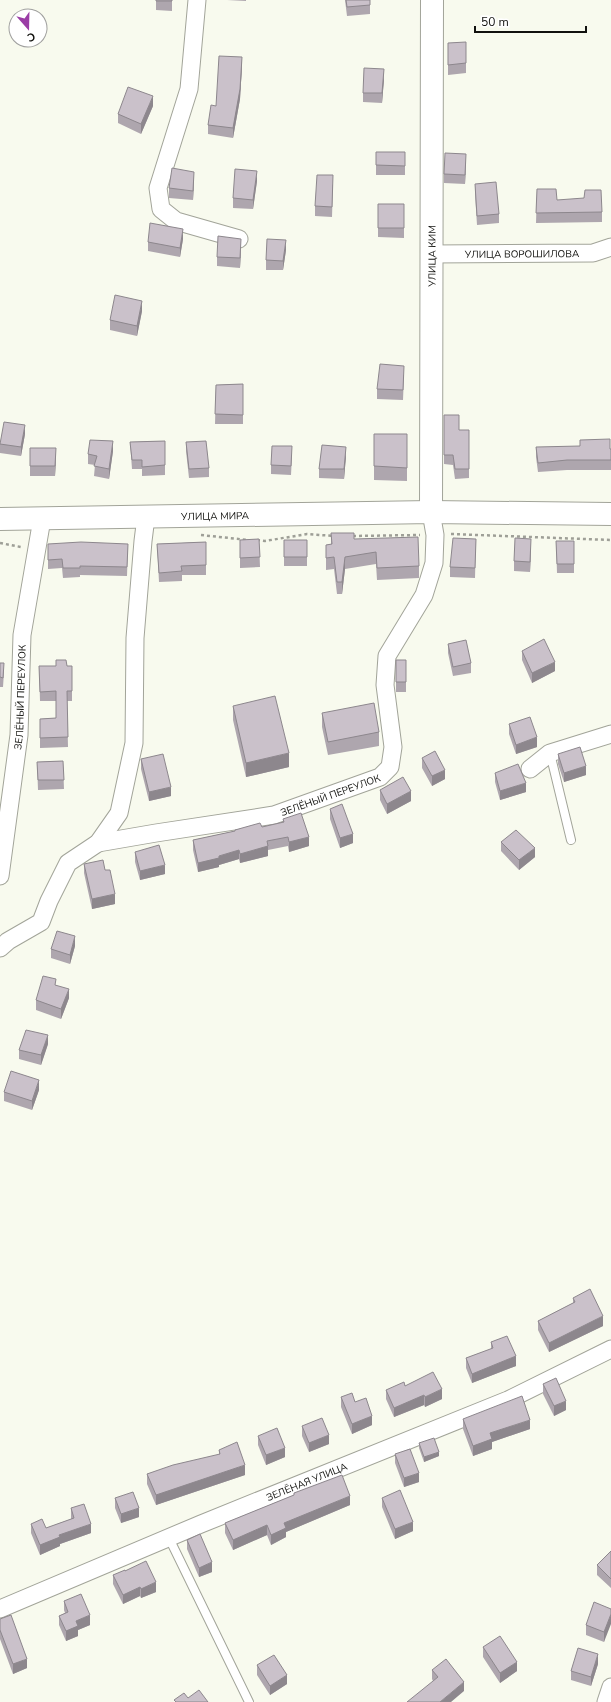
<svg xmlns="http://www.w3.org/2000/svg" width="611" height="1702" font-family="'Nunito Sans',sans-serif">
  <style>
    .lines { fill: none; stroke-linecap: round; stroke-linejoin: round }
    .lane-casing { stroke: #a2a499; stroke-width: 10 }
    .street-casing { stroke: #a2a499; stroke-width: 19 }
    .secondary-casing { stroke: #a2a499; stroke-width: 24 }
    .path { stroke: #9e9f97; stroke-width: 2.5; stroke-dasharray: 3 3; stroke-linecap: butt }
    .lane { stroke: #fff; stroke-width: 8 }
    .street { stroke: #fff; stroke-width: 17 }
    .secondary { stroke: #fff; stroke-width: 22 }
    .wall { fill: #aea6ae }
    .shaded-wall { fill: #8d878d }
    .building { fill: #cac1ca; stroke: #8d878d }
    .labels { text-anchor: middle; stroke-width: 4; stroke-linejoin: round; paint-order: stroke }
    .street-label { font-size: 10px; fill: #11110e; stroke: #fff }
  </style>
  <rect width="100%" height="100%" fill="#f8faee"/>
  <g class="lines">
    <defs>
      <path id="lane" d="M550,753L571,840
        M169,1538L249,1702"/>
      <g id="street">
        <path d="M197,0L189,89L158,188L161,209L176,221L239,239"/>
        <path id="s1" d="M431,254L593,253L611,247"/>
        <path d="M530,769L550,753L611,734"/>
        <path id="s2" d="M98,843L156,833L274,815L380,777L390,767L393,747L385,685L387,656L424,595L434,563L435,535L431,512"/>
        <path id="s3" d="M0,876L19,735L22,635L42,519"/>
        <path d="M0,948L8,941L41,922L49,901L68,863L98,843L119,813L134,743L135,638L143,541L146,517"/>
        <path id="s4" d="M0,1609L201,1524L508,1400L611,1349"/>
        <path d="M606,1702L611,1687"/>
      </g>
      <g id="secondary">
        <path id="s5" d="M431,512L432,0"/>
        <path id="s6" d="M0,519L431,512L611,514"/>
      </g>
    </defs>
    <use href="#lane" class="lane-casing"/>
    <use href="#street" class="street-casing"/>
    <use href="#secondary" class="secondary-casing"/>
    <path class="path" d="M451,534L611,540
      M201,535L248,540
      M353,536L420,535
      M257,540L265,541L307,534L334,536
      M0,543L21,547"/>
    <use href="#lane" class="lane"/>
    <use href="#street" class="street"/>
    <use href="#secondary" class="secondary"/>
  </g>
  <path class="wall" d="M156,0H172V11L156,10Z
    M227,0H246V1Z
    M345,0H370V14L347,16Z
    M448,43L466,63V73L448,75Z
    M242,66L240,99L233,138L208,134V125L216,106Z
    M384,79L382,103L363,102V93Z
    M153,106L141,134L118,123V114Z
    M376,152H405V175H376Z
    M466,163L465,184L444,183V174Z
    M194,181L193,200L169,198V188Z
    M257,181L253,209L233,208V198Z
    M333,184L332,217L315,216V206Z
    M475,184L499,214V223L477,225L475,194Z
    M537,189L557,200L602,212V222L536,223Z
    M378,204H404V238L378,237Z
    M183,239L180,257L148,251V242Z
    M241,249L240,268L217,266V257Z
    M286,250L283,270H266V260Z
    M142,311L137,336L110,330V320Z
    M404,375L403,400L377,399V389Z
    M243,384V424H215L216,385Z
    M444,415L459,430H469V478L455,479L453,465L444,464Z
    M25,434L21,456L0,453V444Z
    M374,434H407V481L374,480Z
    M165,441V475L142,476V469H132L130,442Z
    M186,442L209,468V477L189,478L186,451Z
    M536,447L611,449V470H567L538,472L536,457Z
    M113,451L109,479L94,476L95,465L88,464V454Z
    M292,456L291,475L271,474V465Z
    M346,456L344,479L319,478V469Z
    M56,458L55,476H30V466Z
    M331,533L354,539L419,566V578L377,580L376,564L345,569L342,594H337L334,569L326,570V545L331,544Z
    M259,539L260,567L240,568V540Z
    M476,539L475,578L450,577V567Z
    M284,540H307V566H284Z
    M556,541H574V573H557Z
    M206,542V575H182V581L159,582L157,544Z
    M48,544H128L127,576L80,575V577L63,578L62,568L48,569Z
    M531,548L530,572L514,571V561Z
    M448,644L471,663V673L453,676L448,653Z
    M522,651L555,671L532,683L522,660Z
    M396,660H406V692H396Z
    M0,663L4,672L3,687H0Z
    M39,666H72V701H67L68,747L40,748V719L56,718V701H40Z
    M233,706L289,767L246,777L233,720Z
    M322,713L379,732V746L328,755L322,727Z
    M509,724L537,747L516,754L509,734Z
    M558,754L586,775L564,782L558,764Z
    M422,758L445,779L432,786L422,768Z
    M141,759L171,796L149,801L141,769Z
    M63,761L64,789L38,790L37,762Z
    M495,773L526,792L500,800L495,782Z
    M380,790L411,801L387,814L380,800Z
    M330,809L353,843L340,848L330,819Z
    M283,819L309,846L289,852L288,846L268,850V856L240,863L239,859L219,865V867L198,872L193,850V840L235,831L262,827L283,823Z
    M501,842L535,857L519,870L501,851Z
    M135,852L165,874L140,880L135,862Z
    M84,864L115,904L92,909L84,873Z
    M75,946L70,964L51,958V949Z
    M56,985L69,998L61,1019L36,1010V1000Z
    M48,1044L41,1065L19,1059V1050Z
    M39,1090L32,1110L4,1101V1092Z
    M573,1298L603,1326L549,1352L538,1330V1321L573,1303Z
    M491,1342L516,1366L472,1383L466,1368V1358L491,1349Z
    M543,1384L566,1410L554,1416L543,1394Z
    M386,1390L442,1399L425,1407L424,1405L394,1417L386,1399Z
    M341,1397L355,1402L372,1425L352,1434L341,1407Z
    M463,1419L530,1429L492,1442V1449L473,1456L463,1429Z
    M302,1426L329,1444L309,1452L302,1436Z
    M258,1436L285,1457L266,1465L258,1445Z
    M419,1443L439,1456L424,1462L419,1448Z
    M219,1450L245,1475L156,1505L147,1484V1474L219,1455Z
    M395,1454L419,1482L404,1487L395,1463Z
    M294,1493L350,1505L286,1532V1537L271,1545L267,1535L233,1550L225,1533V1523L294,1495Z
    M115,1498L139,1517L121,1523L115,1508Z
    M382,1498L413,1531L395,1539L382,1507Z
    M71,1508L91,1533L60,1544V1546L40,1555L31,1533V1524L46,1528L71,1519Z
    M187,1540L212,1572L199,1577L187,1549Z
    M611,1551V1588L597,1575V1565Z
    M125,1571L156,1592L141,1598L140,1596L123,1604L113,1584V1575Z
    M64,1601L90,1625L78,1630V1636L66,1641L59,1625V1616L65,1613L64,1610Z
    M611,1609L604,1642L586,1635V1625Z
    M0,1619L27,1668L13,1674L0,1639Z
    M483,1647L517,1671L500,1683L483,1657Z
    M598,1664L591,1686L571,1680V1671Z
    M257,1665L287,1684L270,1695L257,1675Z
    M432,1670L464,1691L433,1681L432,1679Z"/>
  <path class="shaded-wall" d="M242,57V66L240,99L233,138V128Z
    M384,69V79L382,103V93Z
    M153,96V106L141,134V124Z
    M466,154V163L465,184V175Z
    M257,171V181L253,209V200Z
    M194,172V181L193,200V191Z
    M183,229V239L180,257V248Z
    M241,239V249L240,268V258Z
    M286,240V250L283,270V261Z
    M142,301V311L137,336V326Z
    M25,425V434L21,456V447Z
    M113,441V451L109,479V469Z
    M346,447V456L344,479V469Z
    M56,448V458L55,476V466Z
    M531,539V548L530,572V562Z
    M345,557V569L342,594V582Z
    M555,662V671L532,683V673Z
    M537,737V747L516,754V745Z
    M289,753V767L246,777V763Z
    M586,766V775L564,782V773Z
    M445,770V779L432,786V776Z
    M526,783V792L500,800V791Z
    M171,787V796L149,801V792Z
    M411,791V801L387,814V804Z
    M353,834V843L340,848V838Z
    M309,837V846L289,852V842Z
    M268,846V856L240,863V854Z
    M535,848V857L519,870V860Z
    M239,850V859L219,865V867L198,872V863Z
    M165,865V874L140,880V871Z
    M115,894V904L92,909V899Z
    M75,936V946L70,964V955Z
    M69,989V998L61,1019V1009Z
    M48,1035V1044L41,1065V1055Z
    M39,1080V1090L32,1110V1101Z
    M603,1316V1326L549,1352V1343Z
    M516,1356V1366L472,1383V1374Z
    M442,1389V1399L425,1407V1397Z
    M424,1395V1405L394,1417V1408Z
    M566,1401V1410L554,1416V1406Z
    M372,1416V1425L352,1434V1424Z
    M530,1420V1429L492,1442V1449L473,1456V1446L490,1433Z
    M329,1435V1444L309,1452V1443Z
    M285,1448V1457L266,1465V1455Z
    M439,1452V1456L424,1462V1457Z
    M245,1465V1475L156,1505V1495Z
    M419,1473V1482L404,1487V1478Z
    M350,1496V1505L286,1532V1537L271,1545V1535L284,1523Z
    M139,1508V1517L121,1523V1514Z
    M413,1522V1531L395,1539V1529Z
    M91,1524V1533L60,1544V1546L40,1555V1545L59,1535Z
    M267,1525V1535L233,1550V1540Z
    M212,1562V1572L199,1577V1568Z
    M156,1582V1592L141,1598V1589Z
    M140,1587V1596L123,1604V1595Z
    M611,1614V1624L604,1642V1632Z
    M90,1615V1625L78,1630V1636L66,1641V1631L76,1621Z
    M598,1654V1664L591,1686V1677Z
    M27,1659V1668L13,1674V1664Z
    M517,1662V1671L500,1683V1673Z
    M287,1675V1684L270,1695V1686Z
    M464,1682V1691L451,1702H440Z"/>
  <path class="building" d="M156,0H172V1H156Z
    M346,0H370V5L347,7Z
    M466,42V63L448,65V43Z
    M219,56L242,57L240,89L233,128L208,125L211,105L216,106Z
    M364,68L384,69L382,93H363Z
    M128,87L153,96L141,124L118,114Z
    M376,152H405V166L376,165Z
    M445,153L466,154L465,175L444,174Z
    M172,168L194,172L193,191L169,188Z
    M235,169L257,171L253,200L233,198Z
    M317,175H333L332,207L315,206Z
    M496,182L499,214L477,216L475,184Z
    M537,189H556L557,200L584,198L585,190H601L602,212L536,213Z
    M378,204H404V228H378Z
    M150,223L183,229L180,248L148,242Z
    M218,236L241,239L240,258L217,257Z
    M267,239L286,240L283,261L266,260Z
    M115,295L142,301L137,326L110,320Z
    M380,364L404,366L403,390L377,389Z
    M243,384V415L215,414L216,385Z
    M444,415H459V430H469V469H455L453,455H444Z
    M4,422L25,425L21,447L0,444Z
    M374,434H407V468L374,466Z
    M610,439V449H611V460H567L538,463L536,447L580,446V440Z
    M90,440L113,441L109,469L94,466L97,456L88,454Z
    M165,441V465L142,467V460H132L130,442Z
    M206,441L209,468L189,469L186,442Z
    M322,445L346,447L344,469H319Z
    M272,446H292L291,466L271,465Z
    M30,448H56L55,466H30Z
    M331,533H354V539L418,537L419,566L377,568L376,552L345,557L342,582H337L334,557L326,558V545L332,544Z
    M453,538L476,539L475,568L450,567Z
    M515,538L531,539L530,562L514,561Z
    M259,539L260,557L240,558V540Z
    M284,540H307V557H284Z
    M556,541H574V564H557Z
    M81,542L128,544L127,567L80,566V568H63L62,559L48,560V544Z
    M206,542V565L181,566L182,571L159,573L157,544Z
    M544,639L555,662L532,673L522,651Z
    M466,640L471,663L453,667L448,644Z
    M56,660H66L67,666H72V691H67L68,737L40,738V719L56,718V691L40,692L39,666H56Z
    M396,660H406V682H396Z
    M0,663H4L3,678L0,677Z
    M275,696L289,753L246,763L233,706Z
    M374,703L379,732L328,742L322,713Z
    M530,717L537,737L516,745L509,724Z
    M580,747L586,766L564,773L558,754Z
    M435,751L445,770L432,776L422,758Z
    M163,754L171,787L149,792L141,759Z
    M63,761L64,780H38L37,762Z
    M518,764L526,783L500,791L495,773Z
    M403,777L411,791L387,804L380,790Z
    M342,804L353,834L340,838L330,809Z
    M301,813L309,837L289,842L288,837L267,841L268,846L240,854L239,850L219,856V858L198,863L193,840L235,831V830L260,823L262,827L284,822L283,819Z
    M516,830L535,848L519,860L501,842Z
    M159,845L165,865L140,871L135,852Z
    M103,860L105,870H110L115,894L92,899L84,864Z
    M57,931L75,936L70,955L51,949Z
    M43,976L56,979L55,985L69,989L61,1009L36,1000Z
    M26,1030L48,1035L41,1055L19,1050Z
    M11,1071L39,1080L32,1101L4,1092Z
    M590,1289L603,1316L549,1343L538,1321L575,1302L573,1298Z
    M507,1336L516,1356L472,1374L466,1358L493,1348L491,1342Z
    M433,1372L442,1389L425,1397L424,1395L394,1408L386,1390L404,1382L405,1386Z
    M556,1378L566,1401L554,1406L543,1384Z
    M352,1393L355,1402L366,1398L372,1416L352,1424L341,1397Z
    M522,1396L530,1420L490,1433L492,1439L473,1446L463,1419Z
    M322,1418L329,1435L309,1443L302,1426Z
    M277,1428L285,1448L266,1455L258,1436Z
    M434,1438L439,1452L424,1457L419,1443Z
    M237,1442L245,1465L156,1495L147,1474L173,1465L220,1454L219,1450Z
    M410,1449L419,1473L404,1478L395,1454Z
    M342,1475L350,1496L284,1523L286,1528L271,1535L267,1525L233,1540L225,1523L294,1495V1493Z
    M400,1490L413,1522L395,1529L382,1498Z
    M133,1492L139,1508L121,1514L115,1498Z
    M84,1504L91,1524L59,1535L60,1537L40,1545L31,1524L42,1519L46,1528L74,1518L71,1508Z
    M200,1534L212,1562L199,1568L187,1540Z
    M611,1551V1579L597,1565Z
    M146,1561L156,1582L141,1589L140,1587L123,1595L113,1575L125,1570V1571Z
    M81,1594L90,1615L76,1621L78,1626L66,1631L59,1616L68,1612L64,1601Z
    M594,1602L611,1609V1614L604,1632L586,1625Z
    M11,1615L27,1659L13,1664L0,1630V1619Z
    M500,1636L517,1662L500,1673L483,1647Z
    M578,1648L598,1654L591,1677L571,1671Z
    M274,1655L287,1675L270,1686L257,1665Z
    M446,1659L464,1682L440,1702H407L438,1677L432,1670Z
    M199,1690L208,1702H176L174,1700L184,1693L188,1698Z"/>
  <g class="labels">
    <g class="street-label">
      <text dy="4" stroke="none"><textPath href="#s1" startOffset="91">УЛИЦА ВОРОШИЛОВА</textPath></text>
      <text dy="4" stroke="none"><textPath href="#s5" startOffset="256">УЛИЦА КИМ</textPath></text>
      <text dy="4" stroke="none"><textPath href="#s6" startOffset="215">УЛИЦА МИРА</textPath></text>
      <text dy="4" stroke="none"><textPath href="#s3" startOffset="180">ЗЕЛЁНЫЙ ПЕРЕУЛОК</textPath></text>
      <text dy="4" stroke="none"><textPath href="#s2" startOffset="238">ЗЕЛЁНЫЙ ПЕРЕУЛОК</textPath></text>
      <text dy="4" stroke="none"><textPath href="#s4" startOffset="332">ЗЕЛЁНАЯ УЛИЦА</textPath></text>
    </g>
  </g>
  <g transform="translate(28 28) rotate(160)"><circle r="19" fill="#ffffff" stroke="#a0a09f"/>
  <path d="M0-3L7 15L0 10L-7 15Z" fill="#9b3da6"/>
  <text y="-6" font-size="11" font-weight="bold" text-anchor="middle" fill="#11110e">С</text>
  </g>
  <path d="M475 26v6h111v-6" fill="none" stroke="#11110e" stroke-width="2"/>
  <text x="481" y="26" font-size="12" fill="#11110e" stroke="#ffffff" stroke-width="3" paint-order="stroke">50 m</text>
</svg>
